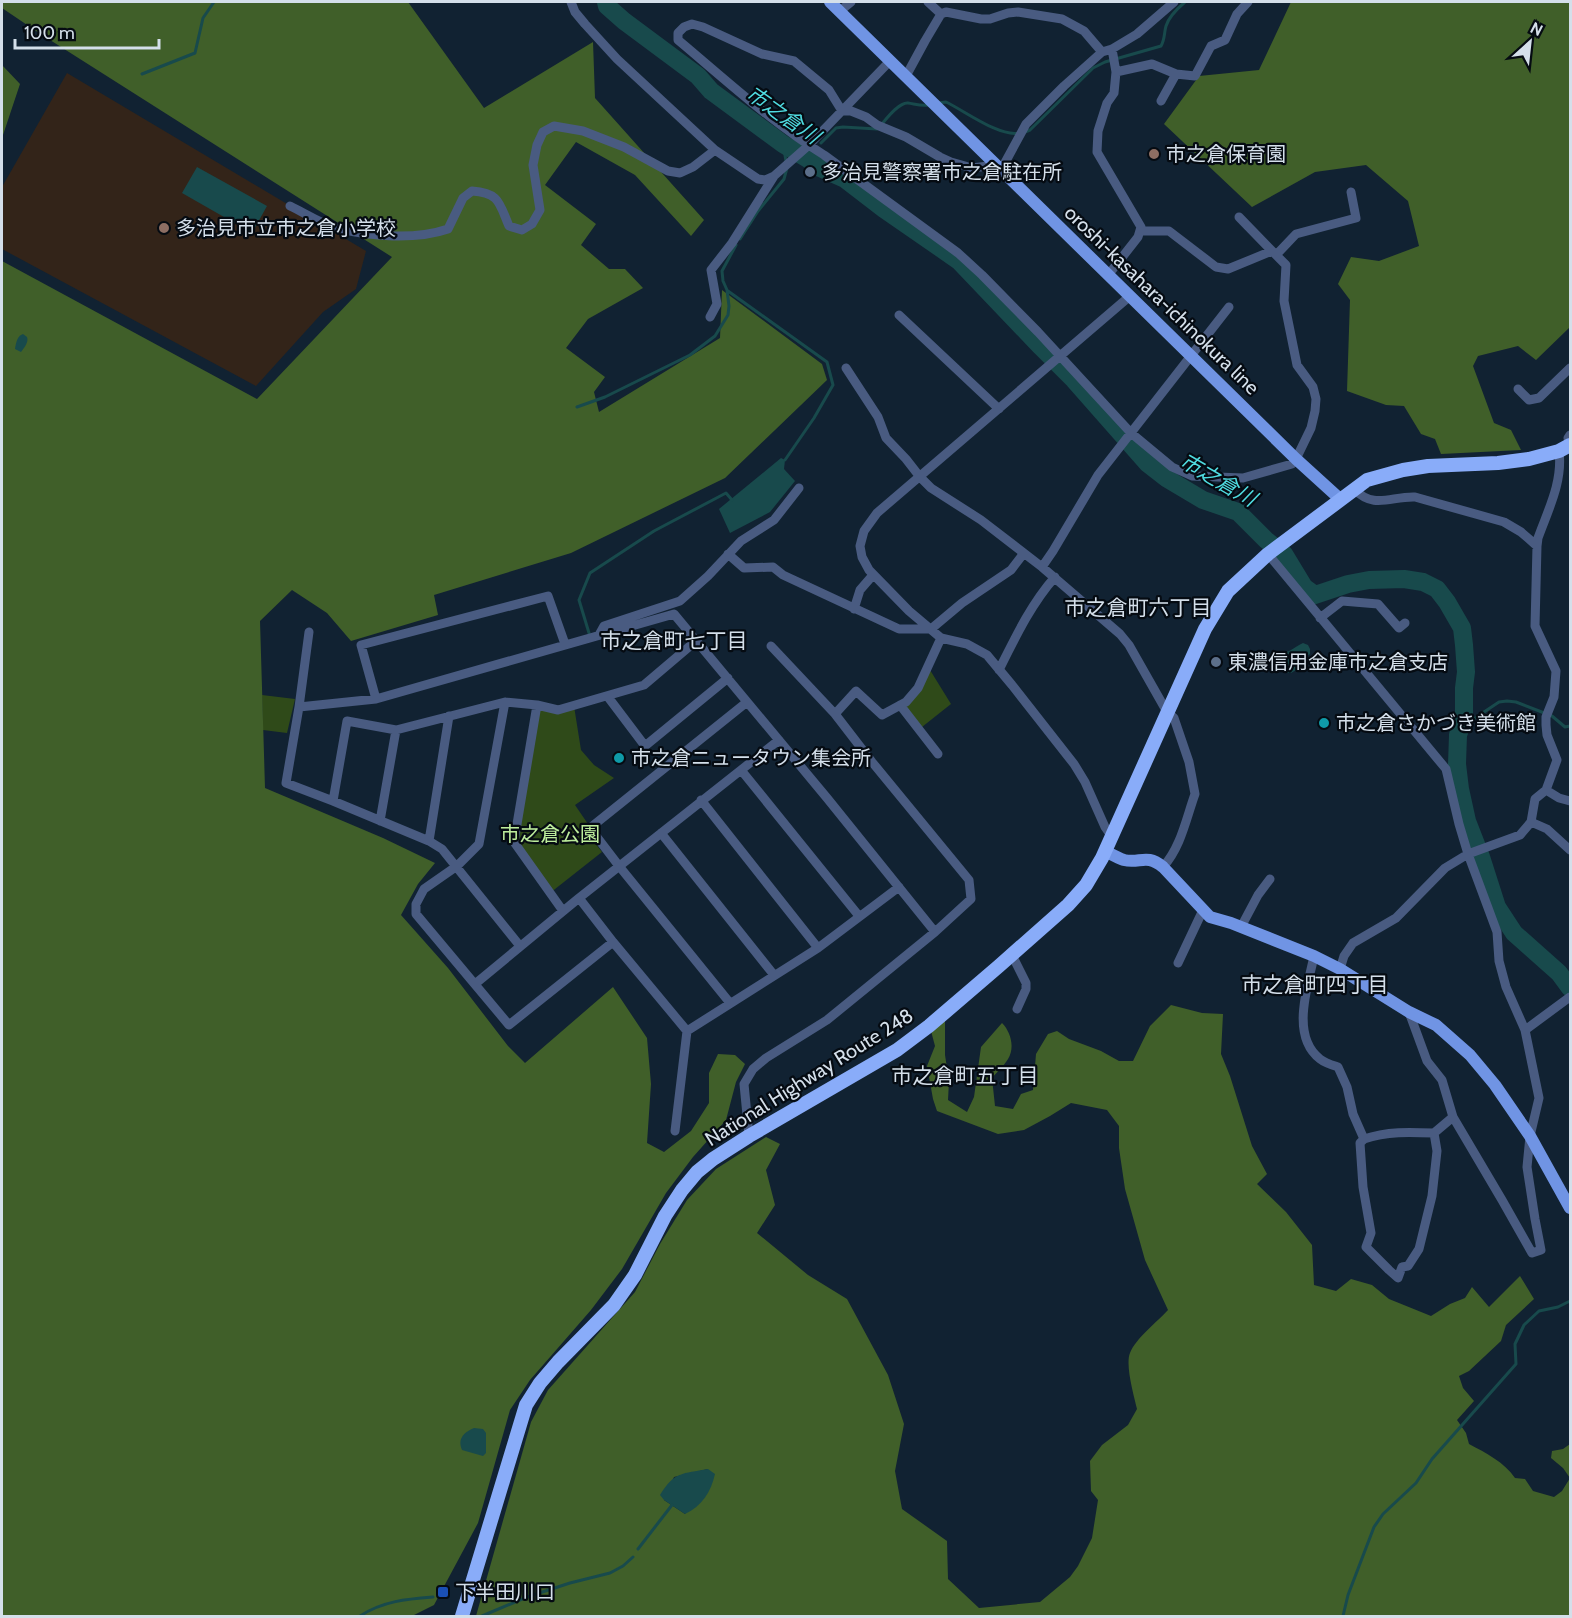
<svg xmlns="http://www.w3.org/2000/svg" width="1572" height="1618" font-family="Cabin,'Noto Sans JP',sans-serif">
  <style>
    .education { fill: #332419 }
    .green { fill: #2f4a19 }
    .forest { fill: #405f29; fill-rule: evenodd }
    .water { fill: #184a4c }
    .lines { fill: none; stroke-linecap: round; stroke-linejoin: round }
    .stream { stroke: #184a4c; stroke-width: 3 }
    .river { stroke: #184a4c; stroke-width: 18 }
    .minor { stroke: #495b81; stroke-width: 9 }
    .major { stroke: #7094e4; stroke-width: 12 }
    .highway { stroke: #89acf9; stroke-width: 14 }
    .education-dot { fill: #8d6e63; stroke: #050b12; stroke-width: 2 }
    .service-dot { fill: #5c6f8a; stroke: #050b12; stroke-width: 2 }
    .culture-dot { fill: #0f9aa8; stroke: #050b12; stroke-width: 2 }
    .transit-dot { fill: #1a4fb4; stroke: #050b12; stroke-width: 2 }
    .labels { text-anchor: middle; stroke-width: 4.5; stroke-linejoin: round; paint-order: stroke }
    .poi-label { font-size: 20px; fill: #d4dfea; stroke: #050b12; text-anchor: start }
    .street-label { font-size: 20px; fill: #d4dfea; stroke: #050b12 }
    .park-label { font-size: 20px; fill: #bded9c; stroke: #050b12 }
    .water-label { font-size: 21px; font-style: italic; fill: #4fdbe0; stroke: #050b12 }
    .neighbourhood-label { font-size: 21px; fill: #d4dfea; stroke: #050b12 }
  </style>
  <rect width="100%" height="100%" fill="#112232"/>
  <path class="education" d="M67,73L366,251L356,289L323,312L256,386L2,249V187Z"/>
  <path class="green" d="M930,670L951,704L922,727L905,707Z
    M262,695L295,699L287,733L263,730Z
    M537,705L574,706L581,750L594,765L614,778L575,805L588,824L584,829L602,852L550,893L514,842Z"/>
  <path class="forest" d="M2,2H408L484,108L593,42L595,98L704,220L691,236L635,175L576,142L545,185L596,224L581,245L609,269H625L643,288L588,319L566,348L605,377L594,392L599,412L720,338L722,290L822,364L827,380L725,478L571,553L434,595L438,615L351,641L327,613L292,590L260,621L265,788L383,838L435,863L418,884L401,915L448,968L508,1046L525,1063L613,987L647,1038L651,1084L647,1143L664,1152L691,1131L709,1103V1073L718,1054L735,1055L745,1064L736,1082L726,1120L693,1157L666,1193L622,1269L591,1310L530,1380L510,1410L478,1523L434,1605L412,1616H2V261L257,399L392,257L39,33L2,8Z
    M1291,2H1570V327L1536,360L1518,346L1478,356L1473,366L1494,423L1511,430L1521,450L1441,454L1435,439L1421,434L1404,406L1386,405L1347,391L1350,300L1338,284L1351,257L1379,261L1419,246L1408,201L1366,165L1315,172L1252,207L1164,124L1199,76L1259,70Z
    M2,65L20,84L2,138Z
    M1171,1005L1202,1013L1223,1014L1221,1054L1230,1076L1252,1146L1267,1174L1257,1184L1286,1212L1312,1245L1314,1285L1336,1291L1351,1279L1372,1285L1389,1299L1431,1316L1450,1304L1465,1298L1472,1287L1489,1307L1520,1276L1534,1299L1506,1325L1501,1341L1469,1371L1459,1376L1463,1388L1474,1401L1457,1420L1466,1433L1469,1444C1486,1453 1504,1462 1515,1478L1525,1479L1533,1491L1554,1497L1562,1491L1570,1478L1563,1468L1551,1458L1552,1451L1563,1449L1570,1444V1616H476L531,1422L548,1390L635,1292L660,1244L687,1200L716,1169L766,1137L780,1144L766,1170L775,1205L757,1233L808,1275L847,1299L888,1375L904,1424L895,1471L902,1509L947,1541L948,1579L979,1608L1040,1602L1070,1577L1078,1566L1092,1538L1098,1500L1091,1491L1090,1461L1102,1445L1128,1425L1137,1409C1134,1396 1125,1365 1130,1353C1136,1338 1157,1322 1168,1310L1145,1260L1125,1189L1119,1148V1126L1107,1110L1071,1103L1050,1116L1024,1130L998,1134L937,1111L933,1099L927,1066L935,1046L931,1031L945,1020V1055L949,1081L948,1100L967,1112L974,1097L981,1047L1002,1023C1011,1032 1015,1048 1008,1059C1004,1066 997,1072 992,1078L995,1106L1013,1109L1021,1094L1033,1090L1036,1054L1048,1034L1057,1031L1069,1039L1101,1051L1119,1061H1133L1150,1026ZM708,1469L685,1514L664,1500L674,1477Z"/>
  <path class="water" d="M197,167L267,206L252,233L182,193Z
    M23,334L27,337C29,342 24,348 21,352L15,349C16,343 17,336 23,334Z
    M781,458L785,460L784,469L795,481L770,512L730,533L719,509Z
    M1303,643L1308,645L1310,649V654L1300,662L1296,670L1291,673C1282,673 1280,666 1276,658C1280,650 1284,654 1291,650C1295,648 1298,645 1303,643Z
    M474,1428L483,1429L486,1433V1453L483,1456L462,1450C457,1439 464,1432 474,1428Z
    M708,1469L715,1474C711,1492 702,1506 685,1514L664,1500L660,1495C675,1471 682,1474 708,1469Z"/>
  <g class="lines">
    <path class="stream" d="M142,74L195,53L203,18L214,2
      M938,103L946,102C965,111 999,137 1019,133
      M881,125C887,118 899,102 908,103C915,104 921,106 928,105
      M1025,132L1030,130L1093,68L1105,62L1161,46C1165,39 1164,33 1166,26C1169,16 1178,8 1185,2
      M821,143L836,128L843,127L877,129
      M783,144L786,161
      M808,159L810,156
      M740,239L758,211L784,179L787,168
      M728,291L827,362L833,385L814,418L785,460
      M577,407L605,397L690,355L715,336L728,315L729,306L727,290L723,281L722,271L736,245
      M589,633L579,600L590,573L654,531L726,493L732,500
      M1464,718L1472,720L1499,702L1507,701L1516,702L1552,716L1565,727L1570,726
      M638,1549L672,1505
      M360,1616C383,1601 407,1599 433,1597
      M482,1616L527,1597L570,1583L610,1573L623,1566L633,1557
      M1343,1616L1348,1595L1374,1527L1383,1514L1416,1483L1432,1459L1516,1364L1515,1344L1524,1325L1539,1311L1558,1307L1570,1301"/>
    <path class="river" d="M606,2L607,6L624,21L698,76L711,91L783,144L808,159L818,167L845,179L884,209L959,261L1041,347L1074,380L1148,464L1166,478L1203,500L1238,512L1266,540L1284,554L1304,587L1315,595L1348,584L1369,580L1404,579L1423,582L1437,589L1447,602L1462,628L1464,645L1466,672L1464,688V718L1458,735L1457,764L1460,789L1467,821L1481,857L1497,907L1514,933L1559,973L1570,988"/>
    <path class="minor" d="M571,2L575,12L585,24L617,59L715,150L758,179L765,180L774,176L809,145L890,61
      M928,2L941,14
      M840,11L851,2
      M1116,72L1152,64L1176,74L1195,76L1211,46L1225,40L1237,14L1248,2
      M906,76L925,41L941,14L946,12L981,19H990L1008,13L1018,12L1062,19L1084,31L1102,52
      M1161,101L1176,74
      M996,165L972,168L951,162L940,157L906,137L877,125L866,117L851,111H842L829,90L794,61L762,54L703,27L692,24L684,27L678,33V40L684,45C729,83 774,124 824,155L958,253L982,275L1038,332L1131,433L1172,467L1192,476L1243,478L1292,464L1296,459L1311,428L1315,411L1316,399L1313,387L1297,365L1284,301L1286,265L1272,251L1228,269L1216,267L1169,231H1140
      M1001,170L1026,124L1064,86L1102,52L1112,49L1137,34L1174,2
      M290,206C305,213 321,224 337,228C370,237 416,240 448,229L463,198L472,191C500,193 499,203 509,226L522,230L532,224L540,210L533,165L537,145L543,132L554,126L583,131L624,147L668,171L680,173L693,167L715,150
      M1239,217L1272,251
      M1276,255L1296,234L1356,218L1351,192
      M1109,274L1138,237L1141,227L1097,152L1098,131L1107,103L1114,93L1116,72L1112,49
      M899,315L999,409
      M710,317L717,304L711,270L732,243L774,176
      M846,368L878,417L886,438L906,459L920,477L931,488L981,520L1042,567L1120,634L1129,645L1167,712L1174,718L1189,762L1195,794C1186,819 1181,847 1163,867
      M1518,389L1529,400L1539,398L1570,368
      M1570,435L1568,438L1570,444
      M1354,489C1374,510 1391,496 1415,497L1504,522L1521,532L1537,546
      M728,554L744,568L773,567L783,575L899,629H931L962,603L1011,570L1024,553
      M1268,554L1446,769L1459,824L1468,854L1497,932L1499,961L1506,987L1525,1030L1539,1098L1530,1136L1527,1167L1535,1219L1541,1250L1532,1253L1502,1200L1453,1117L1442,1080L1427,1061L1409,1012
      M1042,567L1053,551L1098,475L1229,307
      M854,609L860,590L873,575
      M1320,618L1342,601L1378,604L1399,628L1405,623
      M599,635L604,626L680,601L708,576L741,541L774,520L799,488
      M771,646L835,714
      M999,670C1015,638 1031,604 1055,577
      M608,697L645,746L728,678
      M376,699L361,645L548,596L565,644
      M505,702L479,844L457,866L424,889L416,904V914L509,1025L613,942
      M537,705L514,842L563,911
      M900,705L938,754
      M299,707L309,632
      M741,770L859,916
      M1546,790L1559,798L1570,801
      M701,800L818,948
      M333,801L347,721L396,730L505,702L537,705L558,710L644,685L697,640
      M380,821L396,730
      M1531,822L1547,829L1570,850
      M661,833L774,975
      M1112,837L1105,827L1085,782L1074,764L1012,685L987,655L967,644L941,638L909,611L869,570L862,557L860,546L864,531L877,513L1130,296
      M429,841L449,716
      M579,898L613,942L687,1031L818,948L899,887
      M1241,927L1258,895L1270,879
      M520,946L442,849L429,841L333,801L286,783L299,707L376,699L674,614L827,798L935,932
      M1012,955L1026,983V989L1017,1009
      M1314,956C1308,986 1290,1036 1320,1059C1325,1063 1332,1065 1338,1067L1347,1087L1353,1114L1364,1139L1360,1143L1363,1187L1371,1233L1366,1247L1389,1270L1398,1278L1402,1267L1408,1266L1419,1249L1432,1196L1437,1151L1434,1133L1453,1117
      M1178,963L1203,910
      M1340,969L1344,956L1353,943L1396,918L1445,868L1468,854L1520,835L1531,822L1535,799L1546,790L1557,760L1547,735L1546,725V717L1554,697L1556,671L1535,626L1537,546L1538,538C1548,510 1563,482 1559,451
      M475,984L579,898L779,740
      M730,1003L619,866L590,828L747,702
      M1525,1030L1570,997
      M675,1131L687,1031
      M749,1136L744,1084L753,1069L766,1058L827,1020L935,932L971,899L969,880L872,762L835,714L856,691L882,715L906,702L918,688L941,638
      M1364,1139C1387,1131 1410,1132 1434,1133"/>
    <path class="major" d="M830,2L1296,459L1340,499
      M1105,851C1111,854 1118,858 1124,860C1140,864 1146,853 1163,867L1210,917L1231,923L1314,956L1340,969L1409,1012L1436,1025L1470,1055L1495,1085L1530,1136L1570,1208"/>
    <path class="highway" d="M462,1616L526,1405L540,1383L558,1362L614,1305L635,1275L665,1216L682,1190L697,1172L713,1159L749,1136L897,1050L929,1026L999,966L1068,905L1086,885L1102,858L1205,629L1228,591L1268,554L1367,480L1403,470L1428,466L1498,463L1529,459L1559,451L1570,445"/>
  </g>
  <g class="education-dot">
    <circle cx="1154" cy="154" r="6"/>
    <circle cx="164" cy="228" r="6"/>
  </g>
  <g class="service-dot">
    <circle cx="810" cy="172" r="6"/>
    <circle cx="1216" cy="662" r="6"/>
  </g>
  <g class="culture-dot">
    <circle cx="1324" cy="723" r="6"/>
    <circle cx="619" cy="758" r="6"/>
  </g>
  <rect class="transit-dot" x="437" y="1586" width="12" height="12" rx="3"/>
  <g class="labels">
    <g class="poi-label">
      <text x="1166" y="161">市之倉保育園</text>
      <text x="822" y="179">多治見警察署市之倉駐在所</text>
      <text x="176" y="235">多治見市立市之倉小学校</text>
      <text x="1228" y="669">東濃信用金庫市之倉支店</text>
      <text x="1336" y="730">市之倉さかづき美術館</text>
      <text x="631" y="765">市之倉ニュータウン集会所</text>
      <text x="455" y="1599">下半田川口</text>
    </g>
    <g class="street-label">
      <text transform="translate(1162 300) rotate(44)" y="7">oroshi-kasahara-ichinokura line</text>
      <text transform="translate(809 1077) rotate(-32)" y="7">National Highway Route 248</text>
    </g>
    <g class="park-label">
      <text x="550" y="841">市之倉公園</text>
    </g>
    <g class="water-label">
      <text transform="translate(783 115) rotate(35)" y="7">市之倉川</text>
      <text transform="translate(1218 480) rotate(30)" y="7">市之倉川</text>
    </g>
    <g class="neighbourhood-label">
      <text x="1138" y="615">市之倉町六丁目</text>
      <text x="674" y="648">市之倉町七丁目</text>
      <text x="1315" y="992">市之倉町四丁目</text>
      <text x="965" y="1083">市之倉町五丁目</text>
    </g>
  </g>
  <rect width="1572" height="1618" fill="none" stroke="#d4dfea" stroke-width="6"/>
  <g transform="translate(1530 42) rotate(27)" stroke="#050b12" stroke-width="4.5" paint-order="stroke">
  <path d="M0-4.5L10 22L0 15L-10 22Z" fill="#d4dfea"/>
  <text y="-9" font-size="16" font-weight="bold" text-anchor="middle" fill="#d4dfea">N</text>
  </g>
  <path d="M15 39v9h144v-9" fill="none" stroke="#d4dfea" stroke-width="3"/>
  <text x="24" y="39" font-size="18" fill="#d4dfea" stroke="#050b12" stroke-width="4.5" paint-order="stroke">100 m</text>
</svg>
